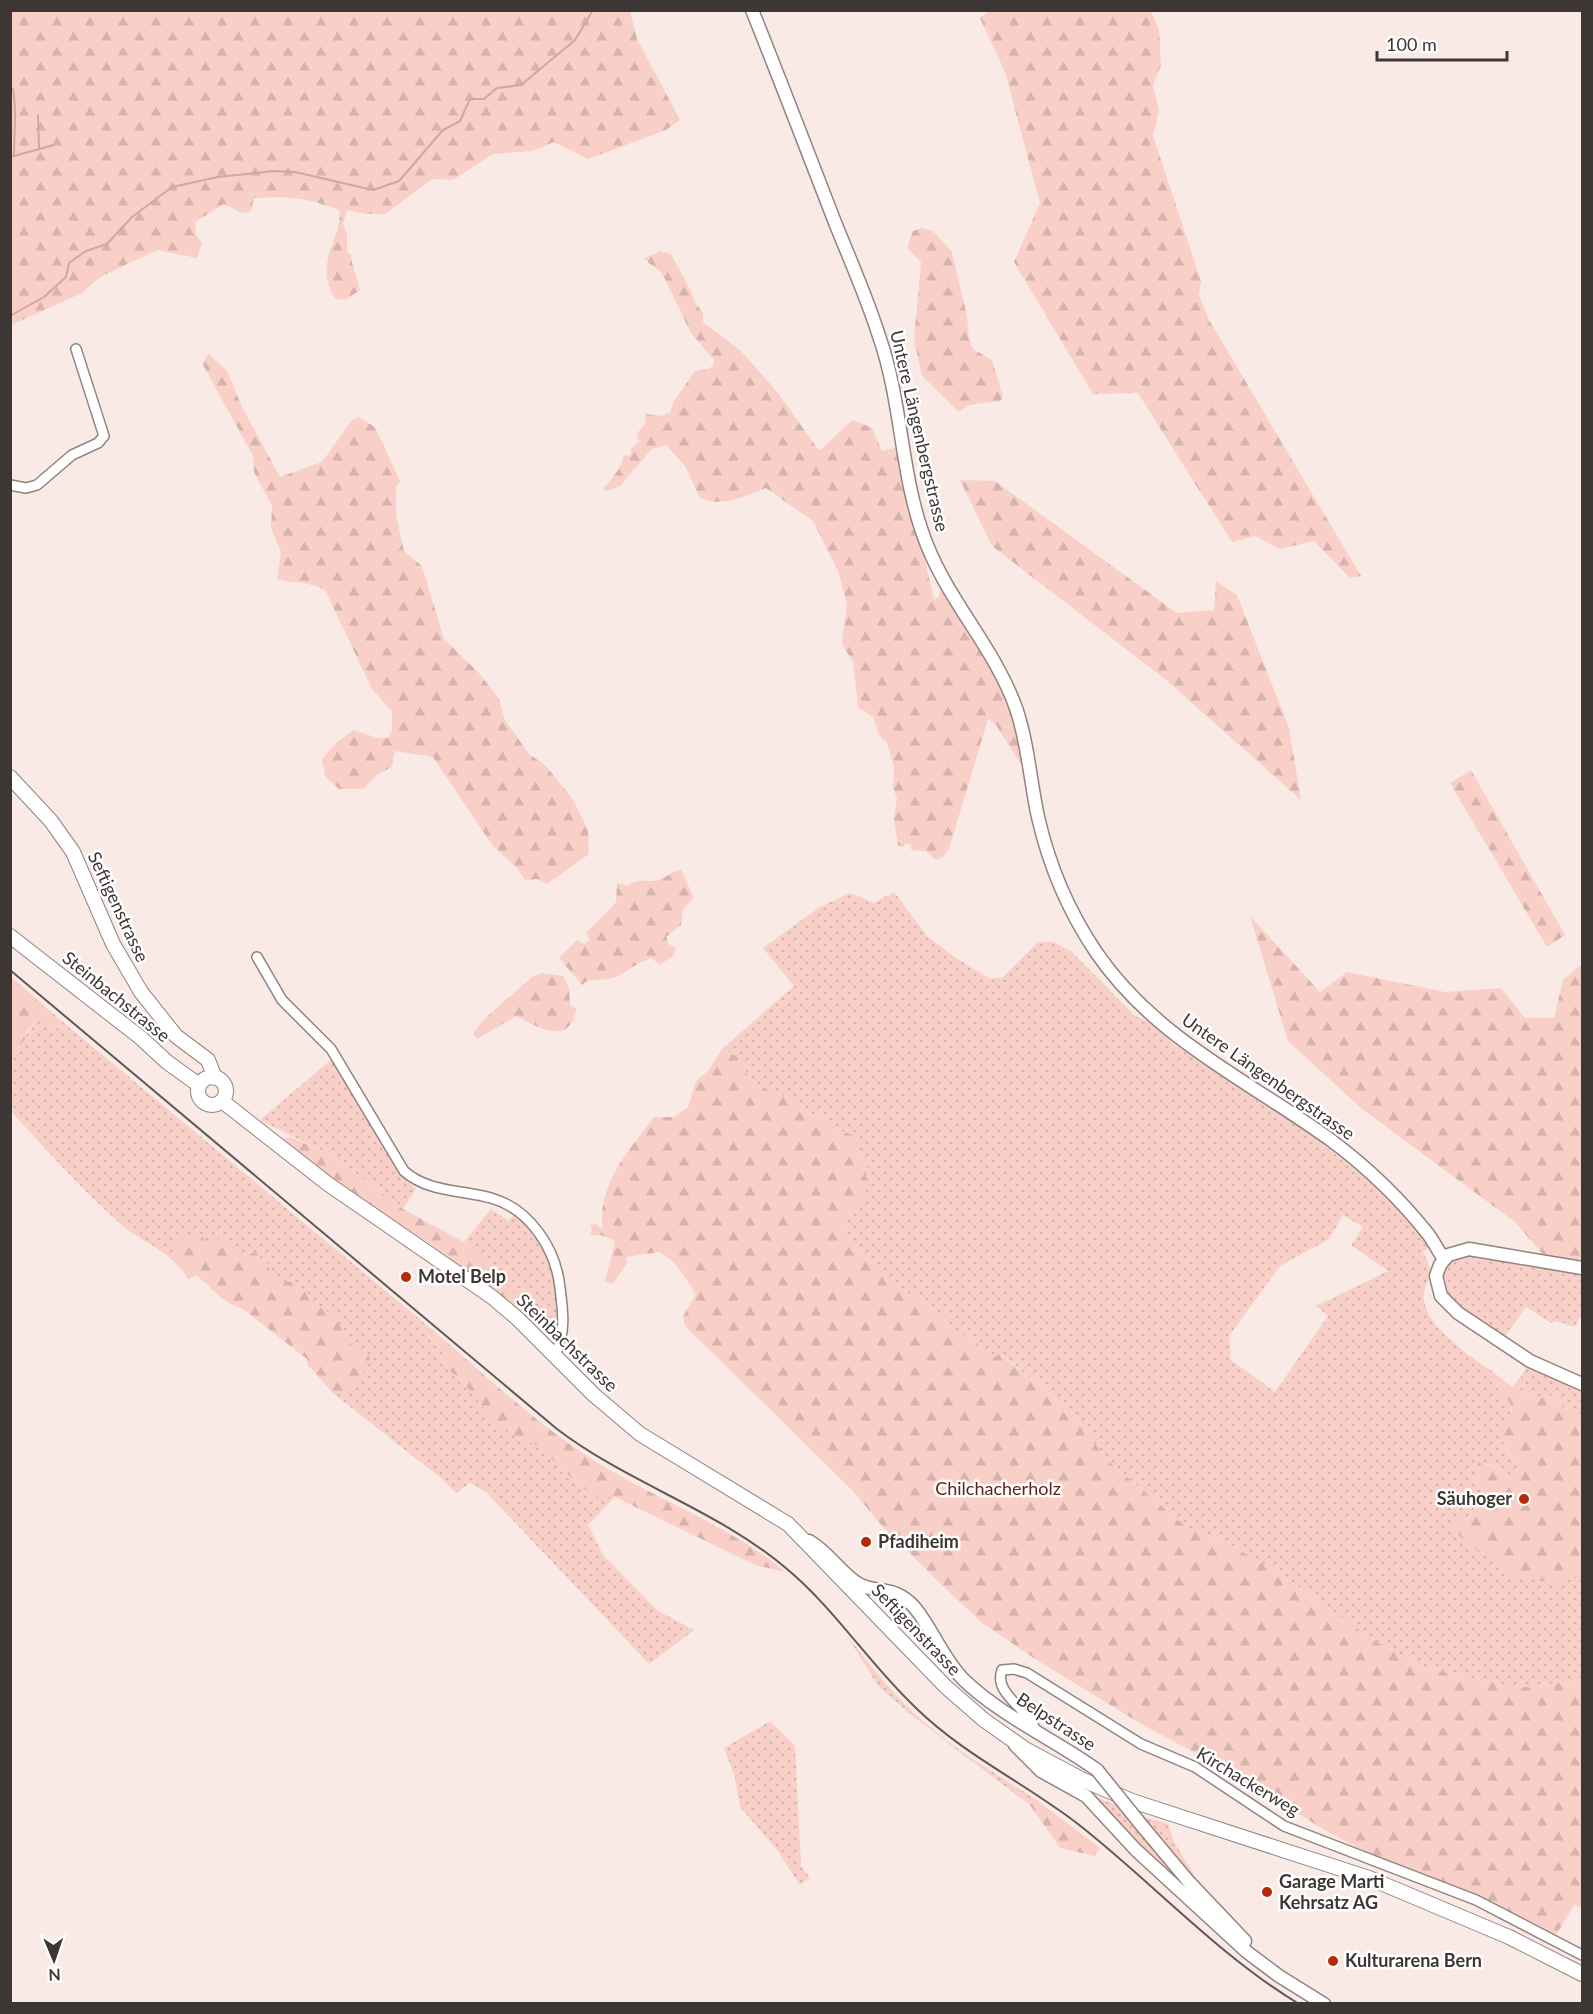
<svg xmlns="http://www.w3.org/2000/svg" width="1593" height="2014" font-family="Lato,sans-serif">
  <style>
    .grass { fill: url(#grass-dots); fill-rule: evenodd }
    .forest { fill: url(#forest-firs) }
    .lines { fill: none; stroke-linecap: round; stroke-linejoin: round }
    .stream { stroke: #d7a69a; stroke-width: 2 }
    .minor-casing { stroke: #918380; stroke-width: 12 }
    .tertiary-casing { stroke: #918380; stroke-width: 15 }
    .secondary-casing { stroke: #918380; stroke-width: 16 }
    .minor { stroke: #fff; stroke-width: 9 }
    .tertiary { stroke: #fff; stroke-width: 12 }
    .secondary { stroke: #fff; stroke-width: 14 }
    .rail { stroke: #615958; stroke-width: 2 }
    .tertiary-bridge-casing { stroke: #918380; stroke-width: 15; stroke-linecap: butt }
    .tertiary-bridge { stroke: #fff; stroke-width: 12 }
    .poi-dot { fill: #b42906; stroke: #fff; stroke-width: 2 }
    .labels { text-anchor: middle; stroke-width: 5; stroke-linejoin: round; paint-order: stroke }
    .street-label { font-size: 18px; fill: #3c3635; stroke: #fff }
    .poi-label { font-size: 18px; font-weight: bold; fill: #3c3635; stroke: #fff; text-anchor: start }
    .park-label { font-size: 18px; fill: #5f2316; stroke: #fff }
  </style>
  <defs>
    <pattern id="grass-dots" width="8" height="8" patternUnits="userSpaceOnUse" patternTransform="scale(1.5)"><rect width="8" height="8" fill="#f8d0c7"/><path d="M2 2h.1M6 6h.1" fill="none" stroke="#d6b3ac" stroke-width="1.8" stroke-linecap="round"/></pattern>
    <pattern id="forest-firs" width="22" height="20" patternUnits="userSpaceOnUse" patternTransform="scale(1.5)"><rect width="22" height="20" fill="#f8d0c7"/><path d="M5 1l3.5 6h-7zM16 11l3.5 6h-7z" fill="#d6b3ac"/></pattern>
  </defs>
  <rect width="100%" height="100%" fill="#faeae6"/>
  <path class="grass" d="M894,892L928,937L956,958L991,979L1003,977L1038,942H1053L1072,952L1135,1016L1151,1022L1173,1044L1310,1134L1371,1182L1427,1241L1428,1248L1423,1252L1431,1269C1430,1280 1422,1289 1424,1300C1428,1330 1475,1359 1497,1375L1495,1383L1501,1394L1510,1401C1517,1433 1484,1432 1522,1469L1514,1480L1501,1475L1499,1469L1487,1464L1476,1479L1483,1495L1467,1519L1489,1558L1510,1575L1582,1577V1680L1518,1688L1425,1668L1378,1643L1281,1575L1226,1542L1186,1527L1106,1459L1074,1414L1001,1354L994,1357L980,1347L974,1338L949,1332L947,1318C912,1297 854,1262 843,1221C870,1189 864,1195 864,1155L855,1147L853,1135L832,1128L826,1117L812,1114L797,1100L759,1087L756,1082L750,1085L742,1059L722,1049L794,986L763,948L820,907L850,893L874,903ZM1343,1215L1363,1227L1351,1245L1388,1271L1316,1306L1328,1316L1275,1392L1231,1360L1229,1336L1280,1266L1329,1239Z
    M38,1017L57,1029L63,1022L429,1327L427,1335L441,1349L449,1371L460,1378L518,1438L537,1445L580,1486L596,1496L615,1497L588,1525L603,1555L658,1611L694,1630L649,1664L486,1492L470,1483L456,1493L442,1479L334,1394L308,1365L307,1359L242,1308C222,1303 212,1287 196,1275L188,1279C170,1249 141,1243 117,1221C79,1186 45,1149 11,1111L10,1054L19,1046Z
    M333,1058L370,1118L399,1173L416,1189L403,1209L332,1156L260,1120Z
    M491,1209L509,1221L514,1214C527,1226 539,1238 548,1254C555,1268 563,1314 558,1329C556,1333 551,1335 547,1337L515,1306L520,1300L464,1242Z
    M1468,1253L1582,1272V1314L1575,1327L1557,1321L1551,1323L1526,1307L1503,1339C1477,1320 1403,1277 1468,1253Z
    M1528,1366L1582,1388V1417L1578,1420L1568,1409L1558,1406L1559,1394L1539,1398L1520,1392L1521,1376Z
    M847,1636C871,1666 895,1697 924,1722C958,1752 998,1775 1035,1799L1030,1805L914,1717L879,1687Z
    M770,1721L795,1746L801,1866L810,1878L800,1885L775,1847L740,1807L735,1778L724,1748Z
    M1093,1796L1120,1806L1192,1892L1191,1895L1168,1875Z
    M1140,1816L1168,1824L1174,1842L1202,1888Z"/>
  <path class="forest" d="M10,11H630L637,39L680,120L666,130L588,159L554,142L532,151L493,154L453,180L432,179L385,214H366L347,210L343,224L347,234V252L351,254C352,268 357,276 360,290L347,299L338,300C332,296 331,292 329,285C319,254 344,233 339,210C304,197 291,196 254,198L251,211L242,213L224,204L195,222L196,235L202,243L197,258L157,250L102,276L80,294L11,325Z
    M989,11H1151L1159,30L1161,65L1153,85L1159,110L1153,136L1201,281L1199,295L1209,320L1361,576L1350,578L1314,541L1280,549L1255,536L1232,542L1138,393L1093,394L1014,262L1040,203L1005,72L980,18Z
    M922,228L933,231L952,252L967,316L969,339L973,349L992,360L1003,397L1000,401L969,405L959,412L922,376L914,340L921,262L907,248L913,231Z
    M660,251L671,254L691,291L694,301L703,313V322L741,351L778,393L817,448L820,450C828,444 849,422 853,420L872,428L882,451L899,447L934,600L939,596L941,585C976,640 1012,696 1024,761L1020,763L996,725L988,719L949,849L942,858L936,860L926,851L911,850V845L906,843L903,847L898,845L894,820L897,798L893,788L894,768L887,743L879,735L873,717L858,707L853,662L842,644L847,604L838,571L813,521L766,488C745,496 722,508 700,498L685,466L666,445L652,449L620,486L607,491L604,488L619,469L624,456L631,455V449L639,442L637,434L645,423L646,414L661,416L670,412L674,401L695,371L709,369L714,364V360L691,333L663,275C657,267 650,266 645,258Z
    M209,354L227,371L242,407L280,477L322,462L352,420L358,417L375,427L400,481L396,488V515L404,551L422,566L444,639L479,673L499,699L505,720L529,754L545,765L572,798L588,830L589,854L547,884L538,879L525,880L517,868L492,845L433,757L395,751L392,767L378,774L363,789H339L326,777L322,759L337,742L354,730L377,738H388L392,730V712L372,689L325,590C309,581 294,584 277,579L281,552L271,528L272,506L254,472L253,456L202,363Z
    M960,480L995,481L1177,613L1214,610L1216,581L1237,595L1289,728L1301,800L1165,679L992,546Z
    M1471,770L1565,935L1547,947L1450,783Z
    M681,870L694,898L683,909L681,925L666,937L669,944L676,948L673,956L659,965L652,958C621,968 626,982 588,980L582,985L559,958L577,940L584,944L590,940L586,933L616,902L617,883L628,886C639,877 646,883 658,880C667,878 671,871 681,870Z
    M1250,916L1320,992L1347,972L1445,992L1501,988L1525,1018H1554L1563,980L1582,964V1264L1545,1257L1515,1222L1362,1109L1288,1041Z
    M542,973L563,976L569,988L570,1005L577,1009C575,1014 573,1023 569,1026C557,1040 528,1022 516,1016L477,1039L473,1034L483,1020L532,977Z
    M11,977L63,1022L57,1029L38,1017L25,1034L26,1038L11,1054Z
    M722,1049L742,1059L750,1084L756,1082L759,1087L797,1100L812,1114L826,1117L832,1128L853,1135L856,1140L855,1147L864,1155L868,1165C864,1175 867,1180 866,1189C865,1201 850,1213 843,1221C854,1262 913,1297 947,1318L949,1331L974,1338L980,1347L994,1357L1000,1354L1074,1414L1106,1459L1186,1527L1226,1542L1281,1575L1378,1643L1425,1668L1518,1688L1582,1680V1908L1574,1905L1556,1935L1354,1846L1316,1825L1261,1788L1143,1725L1035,1659L981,1622L948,1591L883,1527L852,1490L685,1326L683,1316L696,1294L675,1263L660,1252L626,1257L627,1263L613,1284L605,1281L615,1241L601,1235H590L592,1231L590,1225L596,1224L603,1230C596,1186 629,1150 654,1117H674L688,1107L696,1081L709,1070Z
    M291,1137L332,1156L403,1209L464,1242L521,1301L515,1306L432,1245L348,1190L280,1139Z
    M201,1233L205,1241L213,1243L223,1236L246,1255L255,1252L267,1263L273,1280L291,1282L311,1296L319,1307L333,1315L355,1350L367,1349L370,1360C360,1376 354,1392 334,1394L308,1365L307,1359L242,1308C222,1303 212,1287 196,1275L188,1279L178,1263L173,1245L187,1235Z
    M429,1327C487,1376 543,1431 608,1469C668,1504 732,1528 786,1572L755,1565L615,1497H596L580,1486L537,1445L518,1438L495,1423L460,1378L449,1371L441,1349L427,1334Z
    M1497,1375L1512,1387L1521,1376L1520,1392L1539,1398L1559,1394L1558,1406L1568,1409L1578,1419L1582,1417V1577L1552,1583L1510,1575L1452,1530L1455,1517L1467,1519L1483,1496L1476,1479L1478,1462L1499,1469L1501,1475L1513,1480L1515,1472L1522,1469C1506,1452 1501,1446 1503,1422L1508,1420L1512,1412L1510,1401L1501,1394L1495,1383Z
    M1035,1799L1100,1848L1095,1856L1060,1848L1030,1805Z"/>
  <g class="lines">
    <path class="stream" d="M13,89C17,111 14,133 14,156
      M38,115L39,148
      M10,157L54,145
      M10,316L44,297L66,277L69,263L86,251L107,244L132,217L172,187L218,177L274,171L295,172L373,190L399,181L443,130L460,121L470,99H484L497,88L521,85L575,40L593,10"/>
    <defs>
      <path id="minor" d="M10,485L26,488L37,485L72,455L98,443L104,436L76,349
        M257,957L282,1000L331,1049L404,1171C427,1192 462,1190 491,1198C530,1209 556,1249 560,1288C563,1311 566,1333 555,1355
        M1035,1729C1028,1708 993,1694 1002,1670L1014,1669L1027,1673L1141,1744L1195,1767L1284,1826L1476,1900L1582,1955"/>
      <path id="tertiary" d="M752,10C781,82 808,153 836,225C851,262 867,298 879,336C903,404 900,478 927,545C950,603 995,649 1016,708C1028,743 1030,780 1038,817C1049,865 1069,912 1096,952C1156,1040 1250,1081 1332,1141C1368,1168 1401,1200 1428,1234C1434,1242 1438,1251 1444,1259
        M1582,1268L1469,1249L1448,1255L1440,1265L1436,1276L1441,1296L1458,1313L1530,1361L1582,1384
        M809,1541C828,1552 839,1571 857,1583C875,1595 893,1583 915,1608C933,1630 943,1659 964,1680C1000,1715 1055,1740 1097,1770
        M1015,1745L1041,1771L1086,1796L1136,1850L1247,1952L1279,1976L1324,2004
        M1143,1827L1189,1882L1245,1941"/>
      <path id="secondary" d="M10,777L51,821L73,852L113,944L141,992L176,1036L208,1060L215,1078
        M10,936L141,1038L167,1062L199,1085
        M198 1091a14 14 0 1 1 28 0a14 14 0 1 1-28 0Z
        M222,1101L328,1184L492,1297L518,1319L594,1395L640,1434L788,1524L946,1687L984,1720L1025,1749L1083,1780L1132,1801L1369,1878L1509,1937L1582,1974"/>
    </defs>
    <use href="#minor" class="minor-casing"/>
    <use href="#tertiary" class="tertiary-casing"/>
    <use href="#secondary" class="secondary-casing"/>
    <use href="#minor" class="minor"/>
    <use href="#tertiary" class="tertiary"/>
    <use href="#secondary" class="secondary"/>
    <path class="rail" d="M10,970L557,1429C629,1484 718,1510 787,1569C836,1610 870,1665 916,1708C964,1755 1025,1783 1078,1824C1152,1882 1218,1955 1299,2004"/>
    <defs>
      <path id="tertiary-bridge" d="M1097,1770L1143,1827"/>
    </defs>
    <use href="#tertiary-bridge" class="tertiary-bridge-casing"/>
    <use href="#tertiary-bridge" class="tertiary-bridge"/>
  </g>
  <g class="poi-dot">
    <circle cx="406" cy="1277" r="6"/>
    <circle cx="1524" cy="1499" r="6"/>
    <circle cx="866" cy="1542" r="6"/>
    <circle cx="1267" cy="1892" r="6"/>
    <circle cx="1333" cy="1961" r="6"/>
  </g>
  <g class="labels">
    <g class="street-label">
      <text transform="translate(919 431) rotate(77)" y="6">Untere Längenbergstrasse</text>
      <text transform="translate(118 907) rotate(65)" y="6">Seftigenstrasse</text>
      <text transform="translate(116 997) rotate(39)" y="6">Steinbachstrasse</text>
      <text transform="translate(1268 1077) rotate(35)" y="6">Untere Längenbergstrasse</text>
      <text transform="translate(567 1343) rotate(44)" y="6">Steinbachstrasse</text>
      <text transform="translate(916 1630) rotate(46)" y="6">Seftigenstrasse</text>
      <text transform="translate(1056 1722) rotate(33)" y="6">Belpstrasse</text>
      <text transform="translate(1248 1782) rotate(31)" y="6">Kirchackerweg</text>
    </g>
    <g class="poi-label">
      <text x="418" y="1283">Motel Belp</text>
      <text x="1512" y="1505" text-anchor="end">Säuhoger</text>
      <text x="878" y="1548">Pfadiheim</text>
      <text x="1279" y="1888">Garage Marti<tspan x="1279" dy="21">Kehrsatz AG</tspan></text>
      <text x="1345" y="1967">Kulturarena Bern</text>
    </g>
    <g class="park-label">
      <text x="998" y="1495">Chilchacherholz</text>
    </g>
  </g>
  <rect width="1593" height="2014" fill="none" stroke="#3c3635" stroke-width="24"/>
  <g transform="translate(54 1960) rotate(178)" stroke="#ffffff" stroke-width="4.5" paint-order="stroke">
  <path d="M0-4.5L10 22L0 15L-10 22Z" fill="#3c3635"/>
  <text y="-9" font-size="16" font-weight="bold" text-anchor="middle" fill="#3c3635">N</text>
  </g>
  <path d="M1377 51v9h130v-9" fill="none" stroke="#3c3635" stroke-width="3"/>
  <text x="1386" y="51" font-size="18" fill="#3c3635" stroke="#ffffff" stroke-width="4.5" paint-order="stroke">100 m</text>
</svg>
